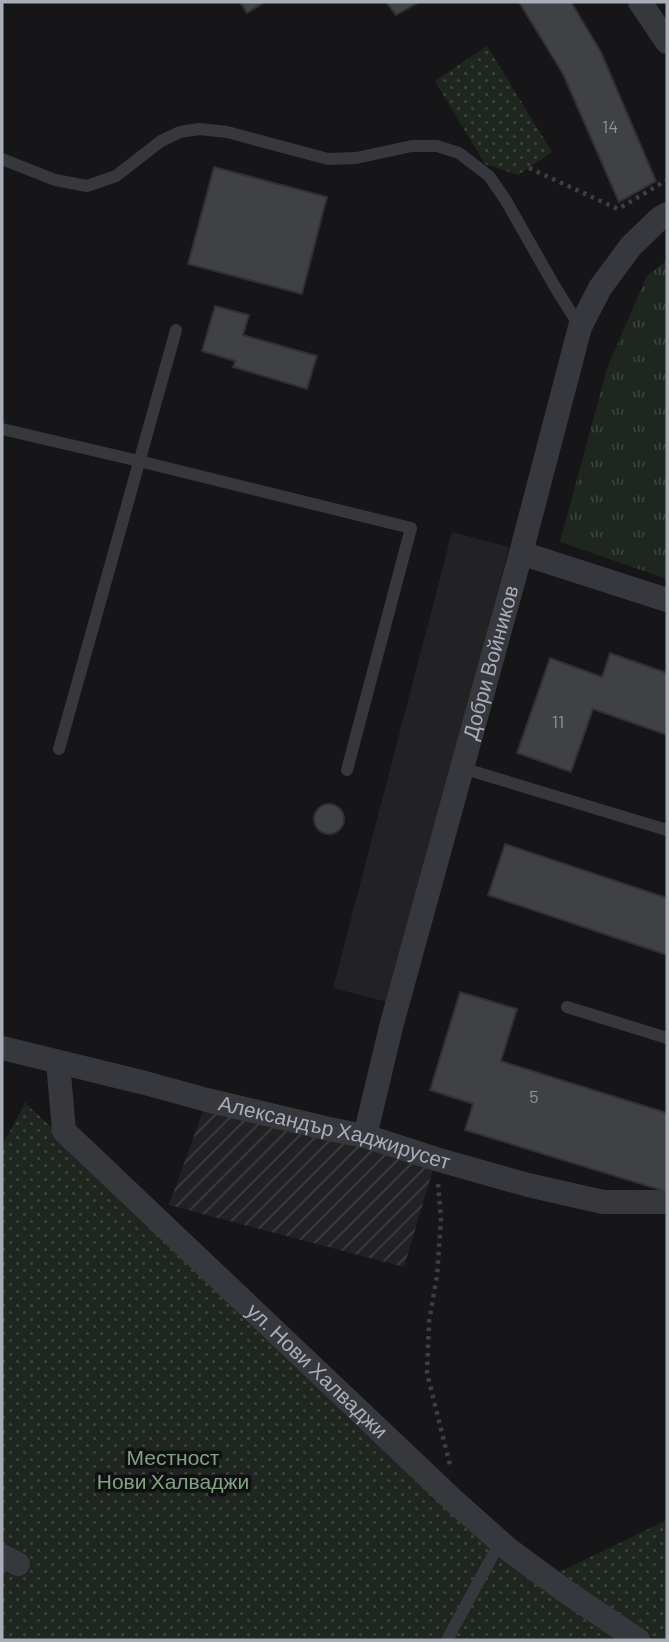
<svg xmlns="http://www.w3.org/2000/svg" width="669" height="1642" font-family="Barlow,sans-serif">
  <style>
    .built { fill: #222225 }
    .industrial { fill: url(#industrial-furrows) }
    .grass { fill: url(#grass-tufts) }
    .park { fill: url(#park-dots) }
    .building { fill: #404145; stroke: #303034; stroke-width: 2 }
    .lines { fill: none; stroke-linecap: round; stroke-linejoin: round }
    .path { stroke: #3d3f44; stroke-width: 4.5; stroke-dasharray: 3.5 5; stroke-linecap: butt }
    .service { stroke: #37383d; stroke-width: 12 }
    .minor { stroke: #37383d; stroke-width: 24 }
    .labels { text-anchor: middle; stroke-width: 7; stroke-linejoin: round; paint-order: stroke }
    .number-label { font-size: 18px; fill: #8e929b }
    .street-label { font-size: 21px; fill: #a8adb8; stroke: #111113 }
    .park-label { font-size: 21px; fill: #7fa381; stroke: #111113 }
  </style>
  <defs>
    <pattern id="industrial-furrows" width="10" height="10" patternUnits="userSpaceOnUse" patternTransform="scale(1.75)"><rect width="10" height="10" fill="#222225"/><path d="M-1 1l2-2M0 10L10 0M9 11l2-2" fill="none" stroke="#3f3f43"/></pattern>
    <pattern id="grass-tufts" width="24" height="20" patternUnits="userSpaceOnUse" patternTransform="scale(1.75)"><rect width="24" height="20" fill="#1e261f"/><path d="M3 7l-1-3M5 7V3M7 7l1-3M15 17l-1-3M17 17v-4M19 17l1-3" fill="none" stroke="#3c433d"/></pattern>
    <pattern id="park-dots" width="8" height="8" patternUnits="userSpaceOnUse" patternTransform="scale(1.75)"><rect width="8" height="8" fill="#1e261f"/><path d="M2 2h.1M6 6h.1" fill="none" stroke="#3c433d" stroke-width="1.8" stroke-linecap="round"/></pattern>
  </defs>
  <rect width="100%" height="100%" fill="#161618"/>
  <path class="built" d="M452,532L509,547L391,1003L333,988Z"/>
  <path class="industrial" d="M207,1100L436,1159L404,1267L169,1205Z"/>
  <path class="grass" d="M667,260V579L560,542L607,368L647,276Z"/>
  <path class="park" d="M487,46L552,152L518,175L485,164L435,81Z
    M25,1103L545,1579L667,1520V1640H2V1146Z"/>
  <path class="building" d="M240,2H265L247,13Z
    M386,2H419L396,15Z
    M519,2H571L601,52L656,181L619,202L563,74Z
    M214,167L327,197L302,294L188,264Z
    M215,306L249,315L243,335L317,356L307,389L233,367L235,361L202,351Z
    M610,653L667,673V735L593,709L571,772L517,753L550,658L602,677Z
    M314 819a15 15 0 1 1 30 0a15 15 0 1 1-30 0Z
    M505,844L667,898V955L488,895Z
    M460,992L517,1009L501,1061L667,1113V1192L465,1130L473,1104L430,1090Z"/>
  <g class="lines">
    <path class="path" d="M529,168L618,209L667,180
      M438,1184L441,1219L437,1276L429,1322L427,1373L450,1465"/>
    <path class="service" d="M2,159L55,180L87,186L116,176L161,141L180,132L199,129L227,132L328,159L356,158L412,146H437L459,153L489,176L505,199L555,287L580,327
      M2,429L139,461L411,528L347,770
      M59,749L176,330
      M462,768L667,830
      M567,1007L667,1038
      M447,1640L500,1542"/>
    <g class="minor">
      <path d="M640,2L667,42"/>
      <path d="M521,553L667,600"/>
      <path id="s1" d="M2,1048L145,1083L207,1100L329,1129L365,1136L436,1159L528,1185L603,1202H667"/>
      <path id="s2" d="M58,1062L64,1131L453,1500L508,1549L565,1591L638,1640"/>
      <path id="s3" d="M365,1136L391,1027L521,553L580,327L600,288L631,246L659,219L667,214"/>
      <path d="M2,1556L18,1564"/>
    </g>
  </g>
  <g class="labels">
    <g class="number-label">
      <text x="610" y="133">14</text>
      <text x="558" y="728">11</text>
      <text x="534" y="1103">5</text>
    </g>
    <g class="street-label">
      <text dy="7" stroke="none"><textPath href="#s3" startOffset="490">Добри Войников</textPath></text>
      <text dy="7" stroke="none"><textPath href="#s1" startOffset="343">Александър Хаджирусет</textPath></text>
      <text dy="7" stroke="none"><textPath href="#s2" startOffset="418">ул. Нови Халваджи</textPath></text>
    </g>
    <g class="park-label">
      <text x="173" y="1465">Местност<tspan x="173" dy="24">Нови Халваджи</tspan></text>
    </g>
  </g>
  <rect width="669" height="1642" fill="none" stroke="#a8adb8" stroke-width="7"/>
</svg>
